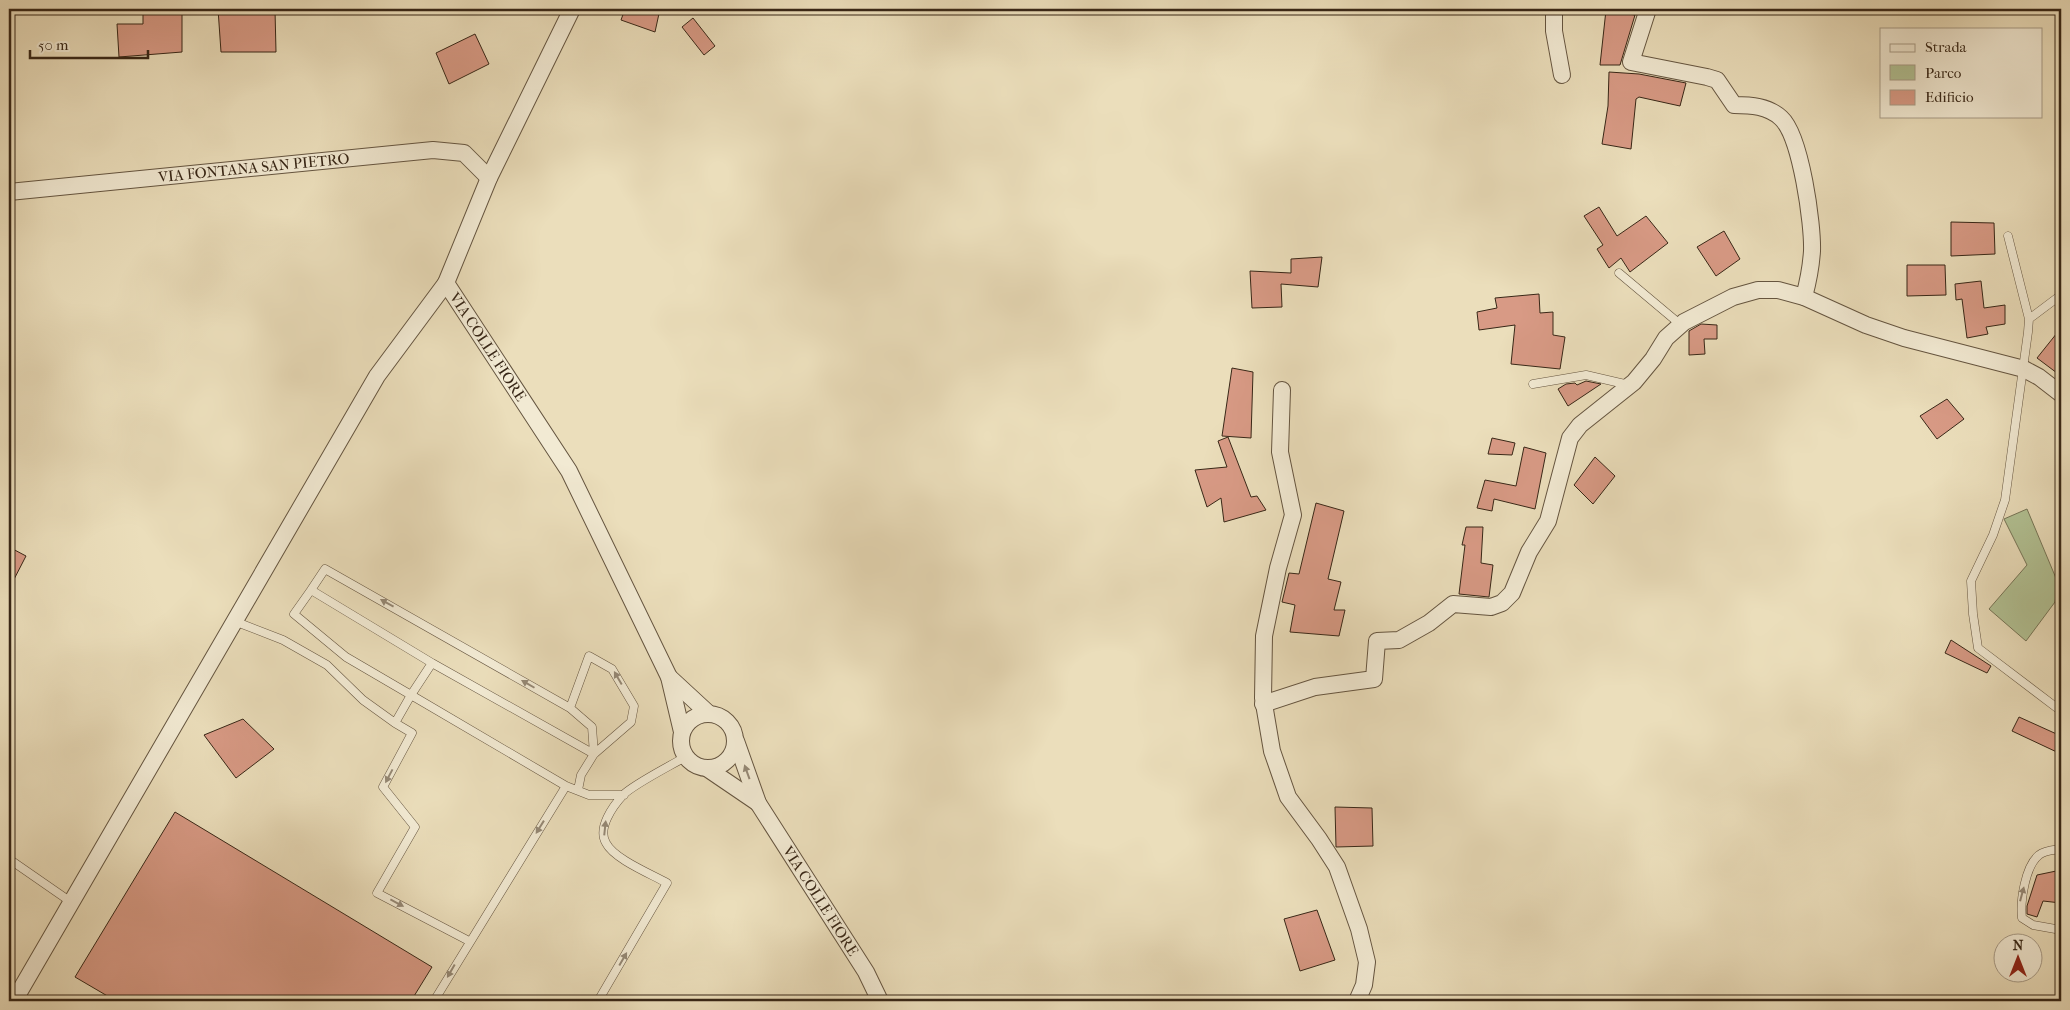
<svg xmlns="http://www.w3.org/2000/svg" width="2070" height="1010" font-family="'IM FELL French Canon',serif">
  <style>
    .green { fill: #b2c294; stroke: #757456 }
    .building { fill: #d89a85; stroke: #382717 }
    .lines { fill: none; stroke-linecap: round; stroke-linejoin: round }
    .service-casing { stroke: #655540; stroke-width: 9 }
    .minor-casing { stroke: #655540; stroke-width: 18 }
    .service { stroke: #f2ead3; stroke-width: 8 }
    .minor { stroke: #f2ead3; stroke-width: 16 }
    .oneway { fill: #958875 }
    .labels { text-anchor: middle; stroke-width: 4; stroke-linejoin: round; paint-order: stroke }
    .street-label { font-size: 15px; fill: #382717; stroke: #f2ead3 }
  </style>
  <rect width="100%" height="100%" fill="#ebdebb"/>
  <filter id="stains"><feTurbulence type="fractalNoise" baseFrequency=".004" numOctaves="4"/><feColorMatrix values="0 0 0 0 .2 0 0 0 0 .09 0 0 0 0 .02 0 0 0 .5 -.17"/></filter>
  <radialGradient id="worn" r=".72"><stop offset=".6" stop-color="#630" stop-opacity="0"/><stop offset="1" stop-color="#630" stop-opacity=".3"/></radialGradient>
  <path class="green" d="M2027,509L2058,583L2055,602L2026,641L1989,609L2027,565L2004,519Z"/>
  <path class="building" d="M143,9H182V52L119,57L117,24H143Z
    M218,9L275,10L276,52H221Z
    M625,9H660L655,32L621,20Z
    M1606,10L1635,15L1620,65H1600Z
    M693,18L715,46L704,55L682,27Z
    M475,34L489,64L449,84L436,53Z
    M1609,72L1639,74L1686,83L1680,106L1639,97L1636,99L1631,149L1602,144L1608,106Z
    M1599,207L1617,236L1646,216L1668,243L1630,272L1621,258L1609,268L1597,249L1603,245L1584,216Z
    M1951,222L1994,223L1995,254L1951,256Z
    M1724,231L1740,259L1716,276L1697,247Z
    M1322,257L1318,287L1281,284L1282,307L1252,308L1250,271L1291,273V259Z
    M1907,265H1945L1946,295L1907,296Z
    M1981,281L1984,308L2005,305V324L1986,327L1988,334L1967,338L1962,299L1956,300L1955,284Z
    M1539,294L1540,313L1553,312V335L1565,337L1560,369L1511,364L1515,325L1479,330L1477,312L1497,308L1495,298Z
    M1701,324L1717,325V339H1704L1705,354L1689,355V331Z
    M2061,328V376L2037,358Z
    M1232,368L1253,372L1251,438L1222,436Z
    M1586,381L1601,384L1568,406L1558,389L1566,384L1575,383L1577,385Z
    M1947,399L1964,419L1937,439L1920,416Z
    M1228,437L1251,497L1257,496L1266,510L1224,522L1221,498L1207,507L1195,470L1227,467L1218,441Z
    M1492,438L1515,443L1512,455L1488,454Z
    M1524,447L1546,453L1535,509L1494,499L1492,511L1477,508L1485,480L1516,486Z
    M1595,457L1615,476L1593,504L1574,485Z
    M1316,503L1344,511L1328,579L1341,582L1334,610H1345L1339,636L1290,632L1295,605L1282,602L1289,573L1299,574Z
    M1466,527H1483L1481,563L1493,565L1489,597L1459,594L1465,545H1462Z
    M9,547L26,556L9,589Z
    M1951,640L1991,666L1987,673L1945,653Z
    M2019,717L2061,736V754L2012,731Z
    M243,719L274,749L236,778L204,735Z
    M1335,807L1372,808L1373,846L1336,847Z
    M175,812L432,967L411,1001H116L75,977Z
    M2061,870V903L2043,901L2037,917L2027,914V906L2037,875Z
    M1317,910L1335,960L1300,971L1284,919Z"/>
  <g class="lines">
    <defs>
      <path id="service" d="M2008,236L2029,319L2028,332L2005,500L1993,535L1971,581L1973,614L1978,648L2061,711
        M1619,273L1681,325
        M2029,319L2061,295
        M1533,384L1586,375L1629,385
        M311,590L325,569L570,708L592,727L594,754
        M311,590L432,663L411,695L346,657L294,614Z
        M234,621L283,640L327,665L363,700L395,723
        M432,663L594,754
        M570,708L589,656L612,669L634,706L631,722L594,754L581,775L578,790
        M2061,849C2054,850 2045,850 2039,855C2025,866 2020,902 2022,918L2033,925L2061,930
        M9,859L71,902
        M469,941L377,893L415,827L383,787L412,733L395,723L411,695L566,786L589,795H624
        M434,1001L566,786
        M598,1001L667,883C651,874 614,859 606,843C597,828 613,806 623,795C634,784 670,766 685,757
        M1917,1001H1926"/>
      <g id="minor">
        <path id="s1" d="M572,9L489,178L446,283L569,471L669,677L682,732"/>
        <path d="M1554,9V31L1562,75"/>
        <path d="M1648,9L1631,62L1707,77L1717,80L1734,105C1751,105 1768,106 1781,118C1801,136 1813,225 1812,251C1811,267 1808,282 1804,297"/>
        <path id="s2" d="M9,192L433,150L464,153L489,178"/>
        <path d="M1282,390L1280,452L1293,515L1278,568L1264,636L1263,698L1272,751L1288,797L1319,839L1337,867L1359,929L1367,962L1364,985L1357,1001"/>
        <path d="M669,677L708,713"/>
        <path d="M1263,704L1315,687L1374,679L1377,641L1399,640L1429,623L1453,604L1491,607L1502,603L1512,593L1529,552L1548,521L1570,438L1580,425L1634,382L1653,359L1666,338L1684,322L1733,297L1758,290H1778L1804,297L1866,325L1904,338L2024,369L2039,377L2061,394"/>
        <circle cx="708" cy="741" r="27"/>
        <path id="s3" d="M736,741L758,803L866,972L880,1001"/>
        <path d="M708,769L758,803"/>
        <path d="M14,1001L377,376L446,283"/>
      </g>
    </defs>
    <use href="#service" class="service-casing"/>
    <use href="#minor" class="minor-casing"/>
    <use href="#service" class="service"/>
    <use href="#minor" class="minor"/>
  </g>
  <defs><path id="oneway-solid" d="M-6-.8H1V-3.2L6.5 0L1 3.2V.8H-6Z" transform="scale(1.25)"/></defs>
  <g class="oneway">
    <use href="#oneway-solid" transform="translate(387 603) rotate(-151)"/>
    <use href="#oneway-solid" transform="translate(618 678) rotate(-120)"/>
    <use href="#oneway-solid" transform="translate(528 684) rotate(-150)"/>
    <use href="#oneway-solid" transform="translate(747 772) rotate(-110)"/>
    <use href="#oneway-solid" transform="translate(389 776) rotate(118)"/>
    <use href="#oneway-solid" transform="translate(540 827) rotate(122)"/>
    <use href="#oneway-solid" transform="translate(605 828) rotate(-84)"/>
    <use href="#oneway-solid" transform="translate(2022 894) rotate(-75)"/>
    <use href="#oneway-solid" transform="translate(397 903) rotate(28)"/>
    <use href="#oneway-solid" transform="translate(623 959) rotate(-60)"/>
    <use href="#oneway-solid" transform="translate(451 971) rotate(120)"/>
  </g>
  <g class="labels">
    <g class="street-label">
      <text dy="5" stroke="none"><textPath href="#s2" startOffset="246">VIA FONTANA SAN PIETRO</textPath></text>
      <text dy="5" stroke="none"><textPath href="#s1" startOffset="378">VIA COLLE FIORE</textPath></text>
      <text dy="5" stroke="none"><textPath href="#s3" startOffset="182">VIA COLLE FIORE</textPath></text>
    </g>
  </g>
  <rect width="2070" height="1010" fill="none" stroke="#ebdebb" stroke-width="30"/>
  <rect x="10" y="10" width="2050" height="990" fill="none" stroke="#382717" stroke-width="2.5"/>
  <rect x="15" y="15" width="2040" height="980" fill="none" stroke="#382717"/>
  <rect x="1880" y="28" width="162" height="90" fill="#f2ead3" stroke="#a89c88"/>
  <rect x="1890" y="44" width="25" height="8" fill="#f2ead3" stroke="#a89c88"/>
  <text x="1925" y="52" font-size="15" fill="#382717">Strada</text>
  <rect x="1890" y="65" width="25" height="15" fill="#b2c294" stroke="#a89c88"/>
  <text x="1925" y="78" font-size="15" fill="#382717">Parco</text>
  <rect x="1890" y="90" width="25" height="15" fill="#d89a85" stroke="#a89c88"/>
  <text x="1925" y="102" font-size="15" fill="#382717">Edificio</text>
  <g transform="translate(2018 958)"><circle r="24" fill="#f2ead3" stroke="#a89c88"/>
  <path d="M0-4L9 19L0 12L-9 19Z" fill="#8f2418"/>
  <text y="-8" font-size="14" font-weight="bold" text-anchor="middle" fill="#382717">N</text>
  </g>
  <path d="M30 50v8h118v-8" fill="none" stroke="#382717" stroke-width="2.5"/>
  <text x="38" y="50" font-size="15" fill="#382717" stroke="#f2ead3" stroke-width="4" paint-order="stroke">50 m</text>
  <rect width="100%" height="100%" filter="url(#stains)"/>
  <rect width="100%" height="100%" fill="url(#worn)"/>
</svg>
